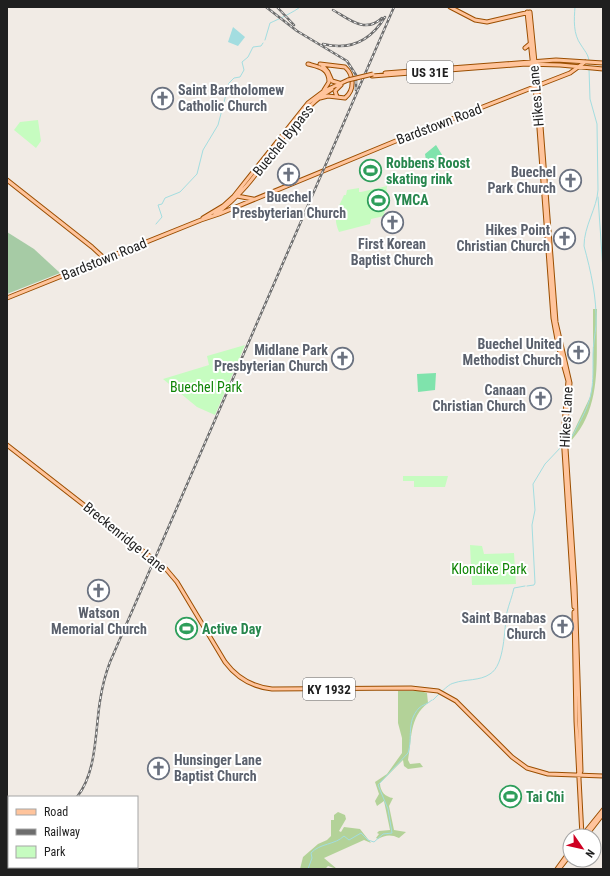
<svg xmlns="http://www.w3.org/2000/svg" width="610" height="876" font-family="'Roboto Condensed',sans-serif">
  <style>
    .forest { fill: #b3d298 }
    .cemetery { fill: #a6cba5 }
    .park { fill: #c6fcc0 }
    .pitch { fill: #7fe3ac }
    .water { fill: #a3dde0 }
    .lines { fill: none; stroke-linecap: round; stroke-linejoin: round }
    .stream { stroke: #a3dde0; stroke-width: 1 }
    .major-casing { stroke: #9b4e00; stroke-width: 5 }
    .major { stroke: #ffc49c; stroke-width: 3 }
    .rail-casing { stroke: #6d6d6d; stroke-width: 2.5 }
    .rail { stroke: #fff; stroke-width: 1; stroke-dasharray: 3; stroke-linecap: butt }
    .major-bridge-casing { stroke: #9b4e00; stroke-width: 5; stroke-linecap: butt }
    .major-bridge { stroke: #ffc49c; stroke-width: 3 }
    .labels { text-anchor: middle; stroke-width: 4; stroke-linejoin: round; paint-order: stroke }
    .shield { fill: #fff; stroke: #626262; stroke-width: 1 }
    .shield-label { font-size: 13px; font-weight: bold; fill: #1f1f1f }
    .worship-label { font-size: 14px; font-weight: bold; fill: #5b616d; stroke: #fff; text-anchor: end }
    .street-label { font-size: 14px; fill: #1f1f1f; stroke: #fff }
    .leisure-label { font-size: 14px; font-weight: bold; fill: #27864d; stroke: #fff; text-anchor: start }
    .park-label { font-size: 14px; fill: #108506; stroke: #fff }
  </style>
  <rect width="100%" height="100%" fill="#f1ebe5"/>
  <path class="forest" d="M593,309H597C595,357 605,408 567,445L566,440L571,437L590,397L593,382Z
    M398,691H420L427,693L428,703C409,717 412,740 408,760L410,764L420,763L423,767L408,769L404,766L403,760L380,783C380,791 385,797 393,798L389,806L394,830L406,832L399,838C391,834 385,835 378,839L376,838L379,834L377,833L379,831L390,830L384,801L377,806L375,801L379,794L375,782L387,774L402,753V738L398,723Z
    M338,812L345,815L346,819L339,831L341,832L344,827L360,829L371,843L364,840L324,858L337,869L328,866L325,869H300L303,857L318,844L327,840L331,836V820H334V815Z"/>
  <path class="cemetery" d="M7,232L34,249L60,273L7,294Z"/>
  <path class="park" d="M38,120L41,141L36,148L14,130L20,122Z
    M387,186L384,216L371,219L370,224L339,232C332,216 338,209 344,195H346L347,190L359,188V192H361Z
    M245,345L215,415L197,407L163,379L209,365L207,356Z
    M403,476H448L445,487H414V481H403Z
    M470,545L482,546L484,554L514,553L516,584L472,585Z"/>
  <path class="pitch" d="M436,145L444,158L427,166L425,154Z
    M436,373L435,390L418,392L417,374Z"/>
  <path class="water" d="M233,27L245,37L238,46L228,42Z"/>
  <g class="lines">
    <path class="stream" d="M575,7C574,20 573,34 581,45C586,53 590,56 589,66
      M265,40L270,23C277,20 296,11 300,7
      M598,197L603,270
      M156,224L162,217L158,205L162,204L165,198L180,192L197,174L203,150L218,125L229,83L234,78L240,77L244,70L242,62L248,57L253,47L261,46L263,43
      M566,443C573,437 575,431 579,423C594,397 593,384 593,355C593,345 595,335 596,325C597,298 591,272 584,246C584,226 597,208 598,190L597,124L590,99L589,69
      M527,586L534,585L535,583L532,525L535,510L533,484L545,464L562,446
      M441,692C445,689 449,684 454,683C465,679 480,681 490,674C505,665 504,629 507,612C509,604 512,597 514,588L525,586
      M433,700L439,694
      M308,869L312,858L311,853C320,843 335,845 344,836L349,840L361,833L368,840L374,842L383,834L392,833L388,809L378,785L408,753C413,737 406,722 419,708C422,705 428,704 432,700"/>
    <defs>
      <path id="major" d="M450,7L475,20L487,22L530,12L540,113L556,322L570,383L565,433L575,586L581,771L579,776
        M527,12L538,115L553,318L558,345L568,381L563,435L574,607
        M525,48L531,43
        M308,64C319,67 329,68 329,82L324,90
        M320,64L345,67C354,75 355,90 345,98L328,96L320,98
        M322,65L328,72L332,81L339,83
        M385,73L556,60L603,63
        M372,76L526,64L560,65L603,69
        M337,97L335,91L341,85
        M7,180L92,247L104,258
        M237,196L253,199
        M215,214C264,182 282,119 332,89
        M203,218L223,206L234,196L308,103L324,91L348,80
        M7,298L201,220L219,214L403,138L570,73L585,62
        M7,445L166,569L177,582L225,662C237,678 252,687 272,689L411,688L438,691L456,701L512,757L527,768L548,774L603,776
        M574,612L576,721L582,836
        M582,836L603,810
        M586,836L603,814
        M557,869L570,851
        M559,869L570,855"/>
    </defs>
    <use href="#major" class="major-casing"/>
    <use href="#major" class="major"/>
    <defs>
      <path id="rail" d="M266,7L297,31L347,61L356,75V90
        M277,7L294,25
        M333,10C349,19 365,34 382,18
        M323,44C351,51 371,40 385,17
        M77,797C97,772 95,732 100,701C102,688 105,675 110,662L394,7
        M11,869L13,867"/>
    </defs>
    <use href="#rail" class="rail-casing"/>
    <use href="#rail" class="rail"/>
    <defs>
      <path id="major-bridge" d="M348,80L373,74"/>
    </defs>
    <use href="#major-bridge" class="major-bridge-casing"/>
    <use href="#major-bridge" class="major-bridge"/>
  </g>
  <defs>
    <symbol id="church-ring" viewBox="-11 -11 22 22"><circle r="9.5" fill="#fff" stroke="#6b7280" stroke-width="1.5"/><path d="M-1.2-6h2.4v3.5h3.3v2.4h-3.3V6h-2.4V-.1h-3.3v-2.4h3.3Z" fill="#6b7280"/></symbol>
    <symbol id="stadium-ring" viewBox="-11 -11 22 22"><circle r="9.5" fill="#fff" stroke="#2e9e5b" stroke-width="1.5"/><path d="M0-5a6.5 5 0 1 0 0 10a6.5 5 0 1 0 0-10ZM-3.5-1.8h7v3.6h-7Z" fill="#2e9e5b"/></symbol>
  </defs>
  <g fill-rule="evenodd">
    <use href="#church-ring" x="150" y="86" width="25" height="25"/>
    <use href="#stadium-ring" x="358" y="158" width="25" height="25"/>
    <use href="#church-ring" x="276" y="162" width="25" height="25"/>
    <use href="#church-ring" x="558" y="168" width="25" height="25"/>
    <use href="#stadium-ring" x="366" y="188" width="25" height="25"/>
    <use href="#church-ring" x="380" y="210" width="25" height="25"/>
    <use href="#church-ring" x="552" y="226" width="25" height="25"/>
    <use href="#church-ring" x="566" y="340" width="25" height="25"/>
    <use href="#church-ring" x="330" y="346" width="25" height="25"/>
    <use href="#church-ring" x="528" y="386" width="25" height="25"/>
    <use href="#church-ring" x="86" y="578" width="25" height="25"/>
    <use href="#church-ring" x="550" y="614" width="25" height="25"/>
    <use href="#stadium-ring" x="174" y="616" width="25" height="25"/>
    <use href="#church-ring" x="146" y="756" width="25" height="25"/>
    <use href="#stadium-ring" x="498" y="784" width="25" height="25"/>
  </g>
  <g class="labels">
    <g class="shield">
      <rect x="407" y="61" width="46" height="22" rx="3"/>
      <rect x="303" y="678" width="52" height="22" rx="3"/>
    </g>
    <g class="shield-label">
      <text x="430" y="77">US 31E</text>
      <text x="329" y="694">KY 1932</text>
    </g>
    <g class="worship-label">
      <text x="178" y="95" text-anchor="start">Saint Bartholomew<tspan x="178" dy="16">Catholic Church</tspan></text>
      <text x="556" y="177">Buechel<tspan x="556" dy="16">Park Church</tspan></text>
      <text x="289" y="202" text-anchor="middle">Buechel<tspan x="289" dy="16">Presbyterian Church</tspan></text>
      <text x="550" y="235">Hikes Point<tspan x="550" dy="16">Christian Church</tspan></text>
      <text x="392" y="249" text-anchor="middle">First Korean<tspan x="392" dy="16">Baptist Church</tspan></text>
      <text x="562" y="349">Buechel United<tspan x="562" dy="16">Methodist Church</tspan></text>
      <text x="328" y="355">Midlane Park<tspan x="328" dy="16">Presbyterian Church</tspan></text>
      <text x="526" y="395">Canaan<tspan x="526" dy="16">Christian Church</tspan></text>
      <text x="99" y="618" text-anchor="middle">Watson<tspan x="99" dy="16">Memorial Church</tspan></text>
      <text x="546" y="623">Saint Barnabas<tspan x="546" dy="16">Church</tspan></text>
      <text x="174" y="765" text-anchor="start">Hunsinger Lane<tspan x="174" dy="16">Baptist Church</tspan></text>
    </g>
    <g class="street-label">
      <text transform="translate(536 96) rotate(-95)" y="5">Hikes Lane</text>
      <text transform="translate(439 124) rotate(-21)" y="5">Bardstown Road</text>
      <text transform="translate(283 140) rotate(-51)" y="5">Buechel Bypass</text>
      <text transform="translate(104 259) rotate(-22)" y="5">Bardstown Road</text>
      <text transform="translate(566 417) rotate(-87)" y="5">Hikes Lane</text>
      <text transform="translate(125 537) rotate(39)" y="5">Breckenridge Lane</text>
    </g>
    <g class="leisure-label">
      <text x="386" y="168">Robbens Roost<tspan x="386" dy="16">skating rink</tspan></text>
      <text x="394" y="205">YMCA</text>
      <text x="202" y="634">Active Day</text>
      <text x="526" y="802">Tai Chi</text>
    </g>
    <g class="park-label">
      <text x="206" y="392">Buechel Park</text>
      <text x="489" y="574">Klondike Park</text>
    </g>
  </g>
  <rect width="610" height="876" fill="none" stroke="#1f1f1f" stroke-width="16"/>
  <rect x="8" y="796" width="130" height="72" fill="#ffffff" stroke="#a5a5a5"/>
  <rect x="16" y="809" width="20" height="6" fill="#ffc49c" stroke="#a5a5a5"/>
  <text x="44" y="816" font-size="12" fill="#1f1f1f">Road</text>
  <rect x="16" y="829" width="20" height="6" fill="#6d6d6d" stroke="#a5a5a5"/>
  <text x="44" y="836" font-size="12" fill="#1f1f1f">Railway</text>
  <rect x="16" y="846" width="20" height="12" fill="#c6fcc0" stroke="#a5a5a5"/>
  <text x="44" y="856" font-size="12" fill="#1f1f1f">Park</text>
  <g transform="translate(582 848) rotate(124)"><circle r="19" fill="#ffffff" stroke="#a5a5a5"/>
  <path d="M0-3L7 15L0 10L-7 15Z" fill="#cf0022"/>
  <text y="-6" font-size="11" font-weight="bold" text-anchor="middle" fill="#1f1f1f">N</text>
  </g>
</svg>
